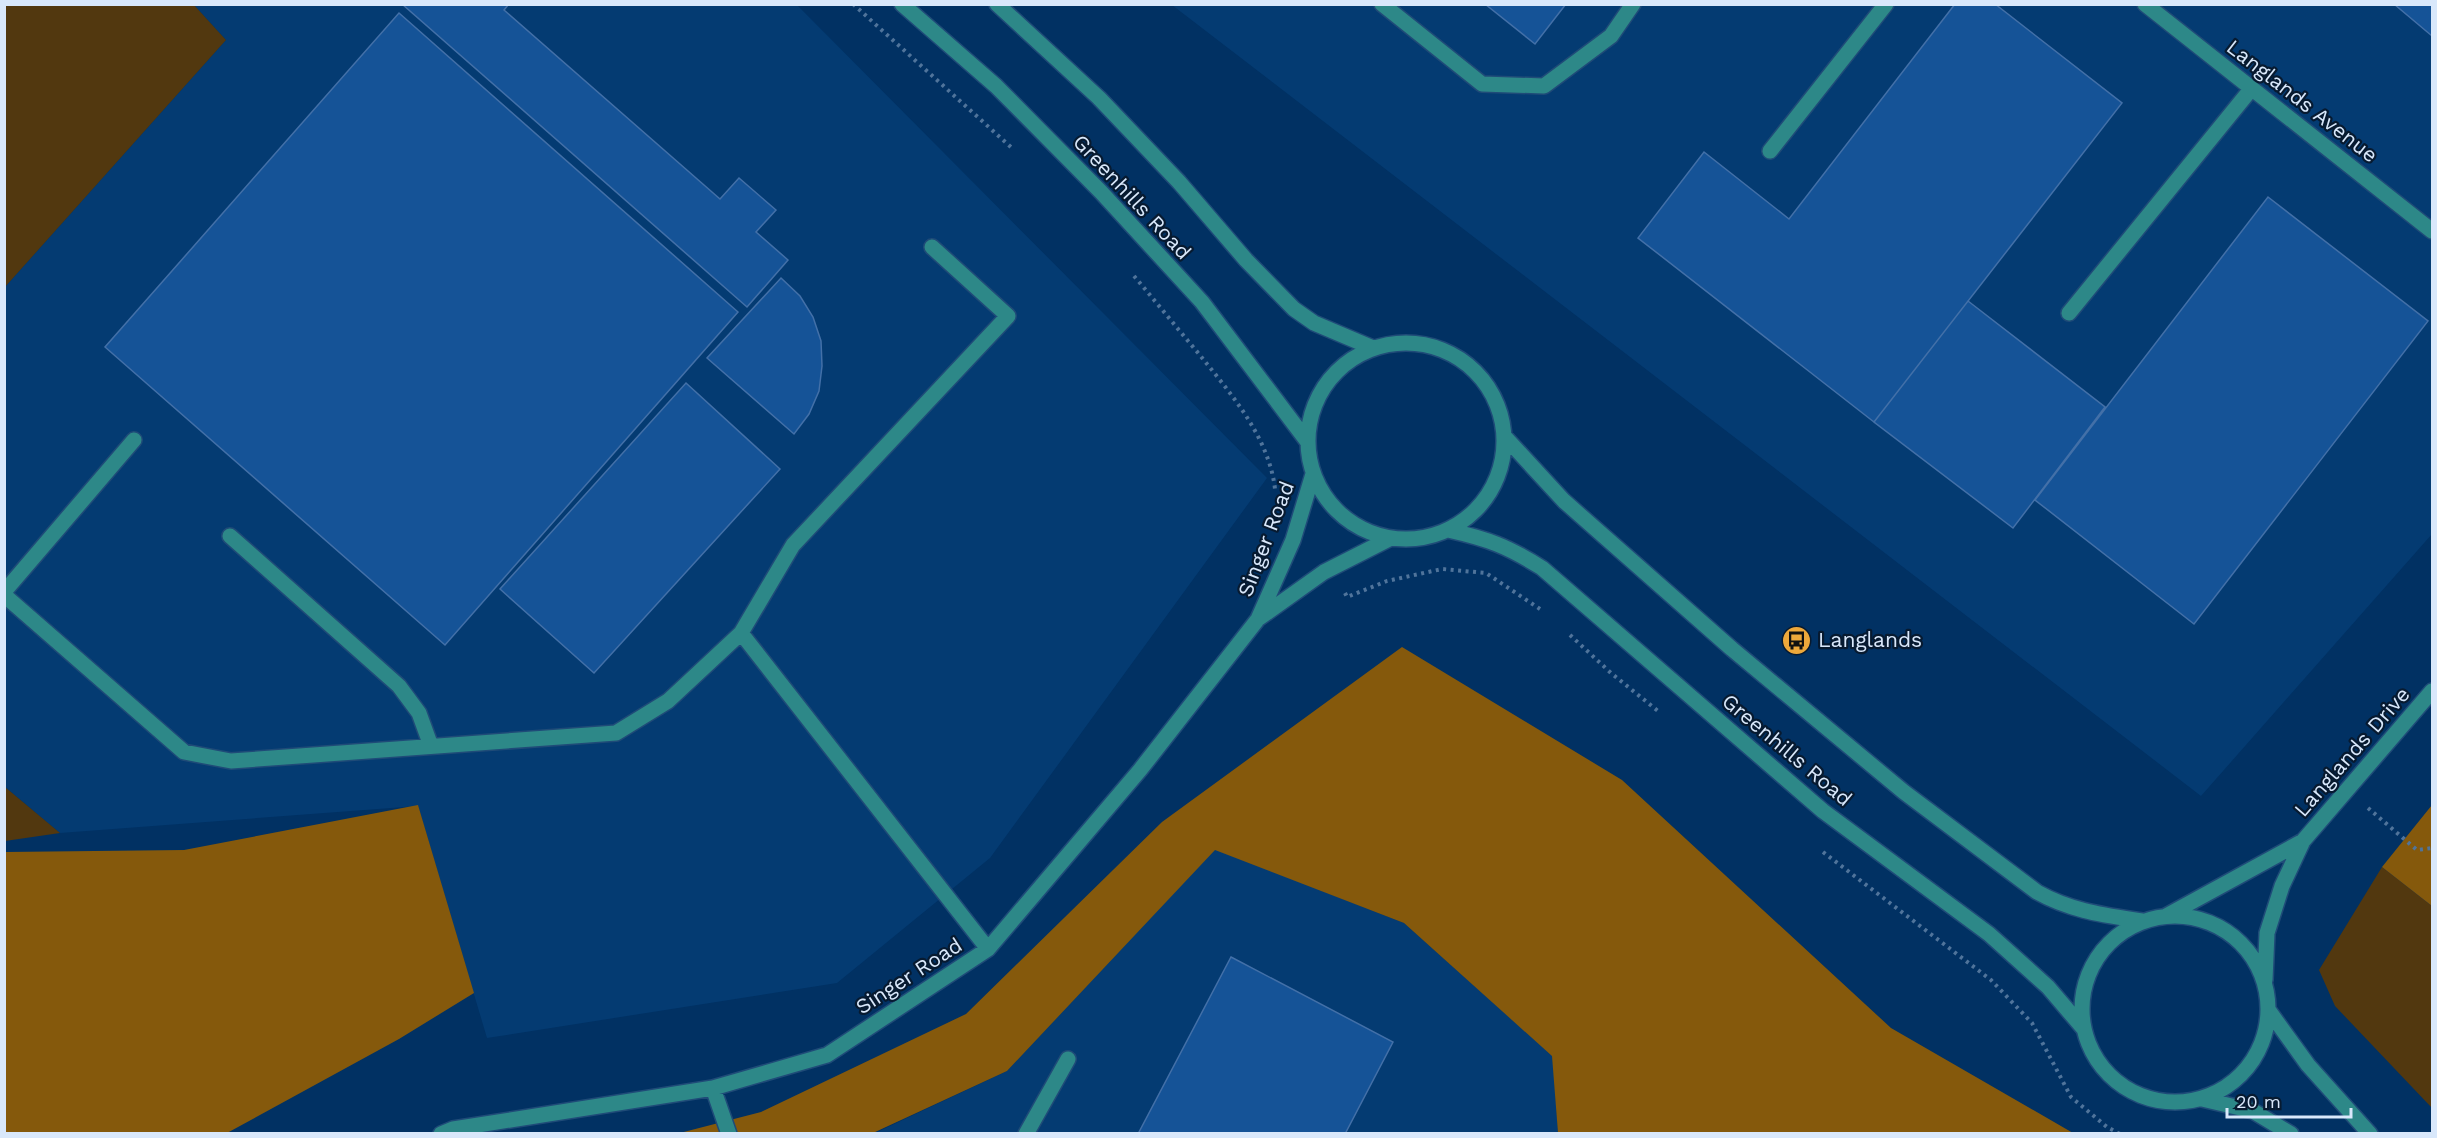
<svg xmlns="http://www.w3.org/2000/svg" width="2437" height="1138" font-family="'Work Sans',sans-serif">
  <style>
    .built { fill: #043b72 }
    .green { fill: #52380f }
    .forest { fill: #85590c }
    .building { fill: #155397; stroke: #4370a8; stroke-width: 1.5 }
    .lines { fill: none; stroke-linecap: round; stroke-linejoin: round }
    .minor-casing { stroke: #1f4b78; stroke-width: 18 }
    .path { stroke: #50749b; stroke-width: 4; stroke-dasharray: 3 4.5; stroke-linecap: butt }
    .minor { stroke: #2d8888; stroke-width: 15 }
    .labels { text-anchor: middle; stroke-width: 4.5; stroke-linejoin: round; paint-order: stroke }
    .street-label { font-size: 21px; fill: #d9e8fb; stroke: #071a30 }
    .poi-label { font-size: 21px; fill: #d9e8fb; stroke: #071a30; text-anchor: start }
  </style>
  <rect width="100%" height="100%" fill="#013163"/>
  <path class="built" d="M194,5H797L1267,478L990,858L837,983L487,1038L418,806L60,833L5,787V287L226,40Z
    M1172,5H2432V534L2201,796Z
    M1215,849L1404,923L1553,1056L1558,1133L873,1134L1007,1071Z"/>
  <path class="green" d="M5,4L194,5L226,40L5,287Z
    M5,787L60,833L5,841Z
    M2382,867L2432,906V1108L2335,1006L2319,970Z"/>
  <path class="forest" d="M1402,647L1622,780L1891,1028L2073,1133H1558L1552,1056L1404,923L1215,850L1007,1071L873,1133L676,1134L761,1112L966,1014L1162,822Z
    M418,805L474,993L399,1039L227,1133H5V852L184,850Z
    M2432,805V906L2382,867Z"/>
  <path class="building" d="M402,4H509L504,10L720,199L739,178L776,210L756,232L788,260L747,307Z
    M1485,4H1566L1535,44Z
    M1955,4H1995L2122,103L1874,422L1638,238L1704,152L1789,219Z
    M2394,4H2432V36Z
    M399,13L738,312L445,645L105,347Z
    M2268,197L2428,321L2194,624L2035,500Z
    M781,278L800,296L813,317L821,341L822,366L819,391L809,414L794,434L707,358Z
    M1968,301L2105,407L2013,528L1874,422Z
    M686,383L780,469L594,673L500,589Z
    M1231,957L1393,1042L1345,1134H1138Z"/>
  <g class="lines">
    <defs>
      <path id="minor" d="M902,4L996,86L1101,192L1202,302L1307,441
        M997,4L1099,98L1179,182L1246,260L1294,309L1314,323L1373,348
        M1382,4L1482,84L1544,86L1611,36L1633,4
        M2145,4L2432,231
        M1770,151L1886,4
        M932,247L1008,316L793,545L741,633L988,949
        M2069,313L2252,88
        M1308 441a98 98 0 1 1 196 0a98 98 0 1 1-196 0Z
        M1505,437L1564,501L1732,649L1904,792L2037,892C2071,911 2104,915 2142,921
        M1448,530C1488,539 1507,546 1542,568L1823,811L1989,934L2048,987L2083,1028
        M230,536L399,686L419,713L431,746
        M4,592L134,440
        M4,595L184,752L231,761L616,733L668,701L741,633
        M1258,619L1324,572L1391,538
        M2166,916L2303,841
        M2082 1009a93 93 0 1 1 186 0a93 93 0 1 1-186 0Z
        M2265,980L2267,933L2282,886L2303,841L2432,691
        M2269,1011L2308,1065L2370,1134
        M713,1088L729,1134
        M2202,1099L2253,1111L2291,1134
        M441,1134L453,1129L713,1088L827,1055L988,949L1140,770L1258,619L1293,540L1313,474
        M1026,1134L1068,1059"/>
    </defs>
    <use href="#minor" class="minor-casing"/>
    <path class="path" d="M853,4L1013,149
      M1134,276C1156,302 1177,328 1199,354C1231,394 1269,437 1275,489
      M1345,593L1347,597L1387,581L1442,569L1486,573L1540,609
      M1570,635L1611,673L1658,711
      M2368,808L2417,850L2432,848
      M1823,852L1991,980L2032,1023L2071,1097L2107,1127L2120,1134"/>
    <use href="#minor" class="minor"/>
  </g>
  <defs>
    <symbol id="bus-disc" viewBox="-11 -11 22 22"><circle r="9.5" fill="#eda83b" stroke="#071a30"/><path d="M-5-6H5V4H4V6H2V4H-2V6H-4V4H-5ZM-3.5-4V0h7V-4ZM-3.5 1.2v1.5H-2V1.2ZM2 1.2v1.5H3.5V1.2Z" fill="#111"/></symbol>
  </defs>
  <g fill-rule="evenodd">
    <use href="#bus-disc" x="1780" y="624" width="33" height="33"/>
  </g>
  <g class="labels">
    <g class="street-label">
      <text transform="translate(2302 101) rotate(38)" y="7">Langlands Avenue</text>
      <text transform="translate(1132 197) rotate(47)" y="7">Greenhills Road</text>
      <text transform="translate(1266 539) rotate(-69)" y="7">Singer Road</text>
      <text transform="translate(1787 750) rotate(40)" y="7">Greenhills Road</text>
      <text transform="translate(2352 752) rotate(-49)" y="7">Langlands Drive</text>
      <text transform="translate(909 976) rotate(-33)" y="7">Singer Road</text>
    </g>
    <g class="poi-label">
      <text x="1818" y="647">Langlands</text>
    </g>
  </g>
  <rect width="2437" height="1138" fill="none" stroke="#d9e8fb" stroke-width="12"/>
  <path d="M2227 1108v9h124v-9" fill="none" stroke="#d9e8fb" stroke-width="3"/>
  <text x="2236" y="1108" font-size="18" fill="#d9e8fb" stroke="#071a30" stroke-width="4.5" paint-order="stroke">20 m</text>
</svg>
